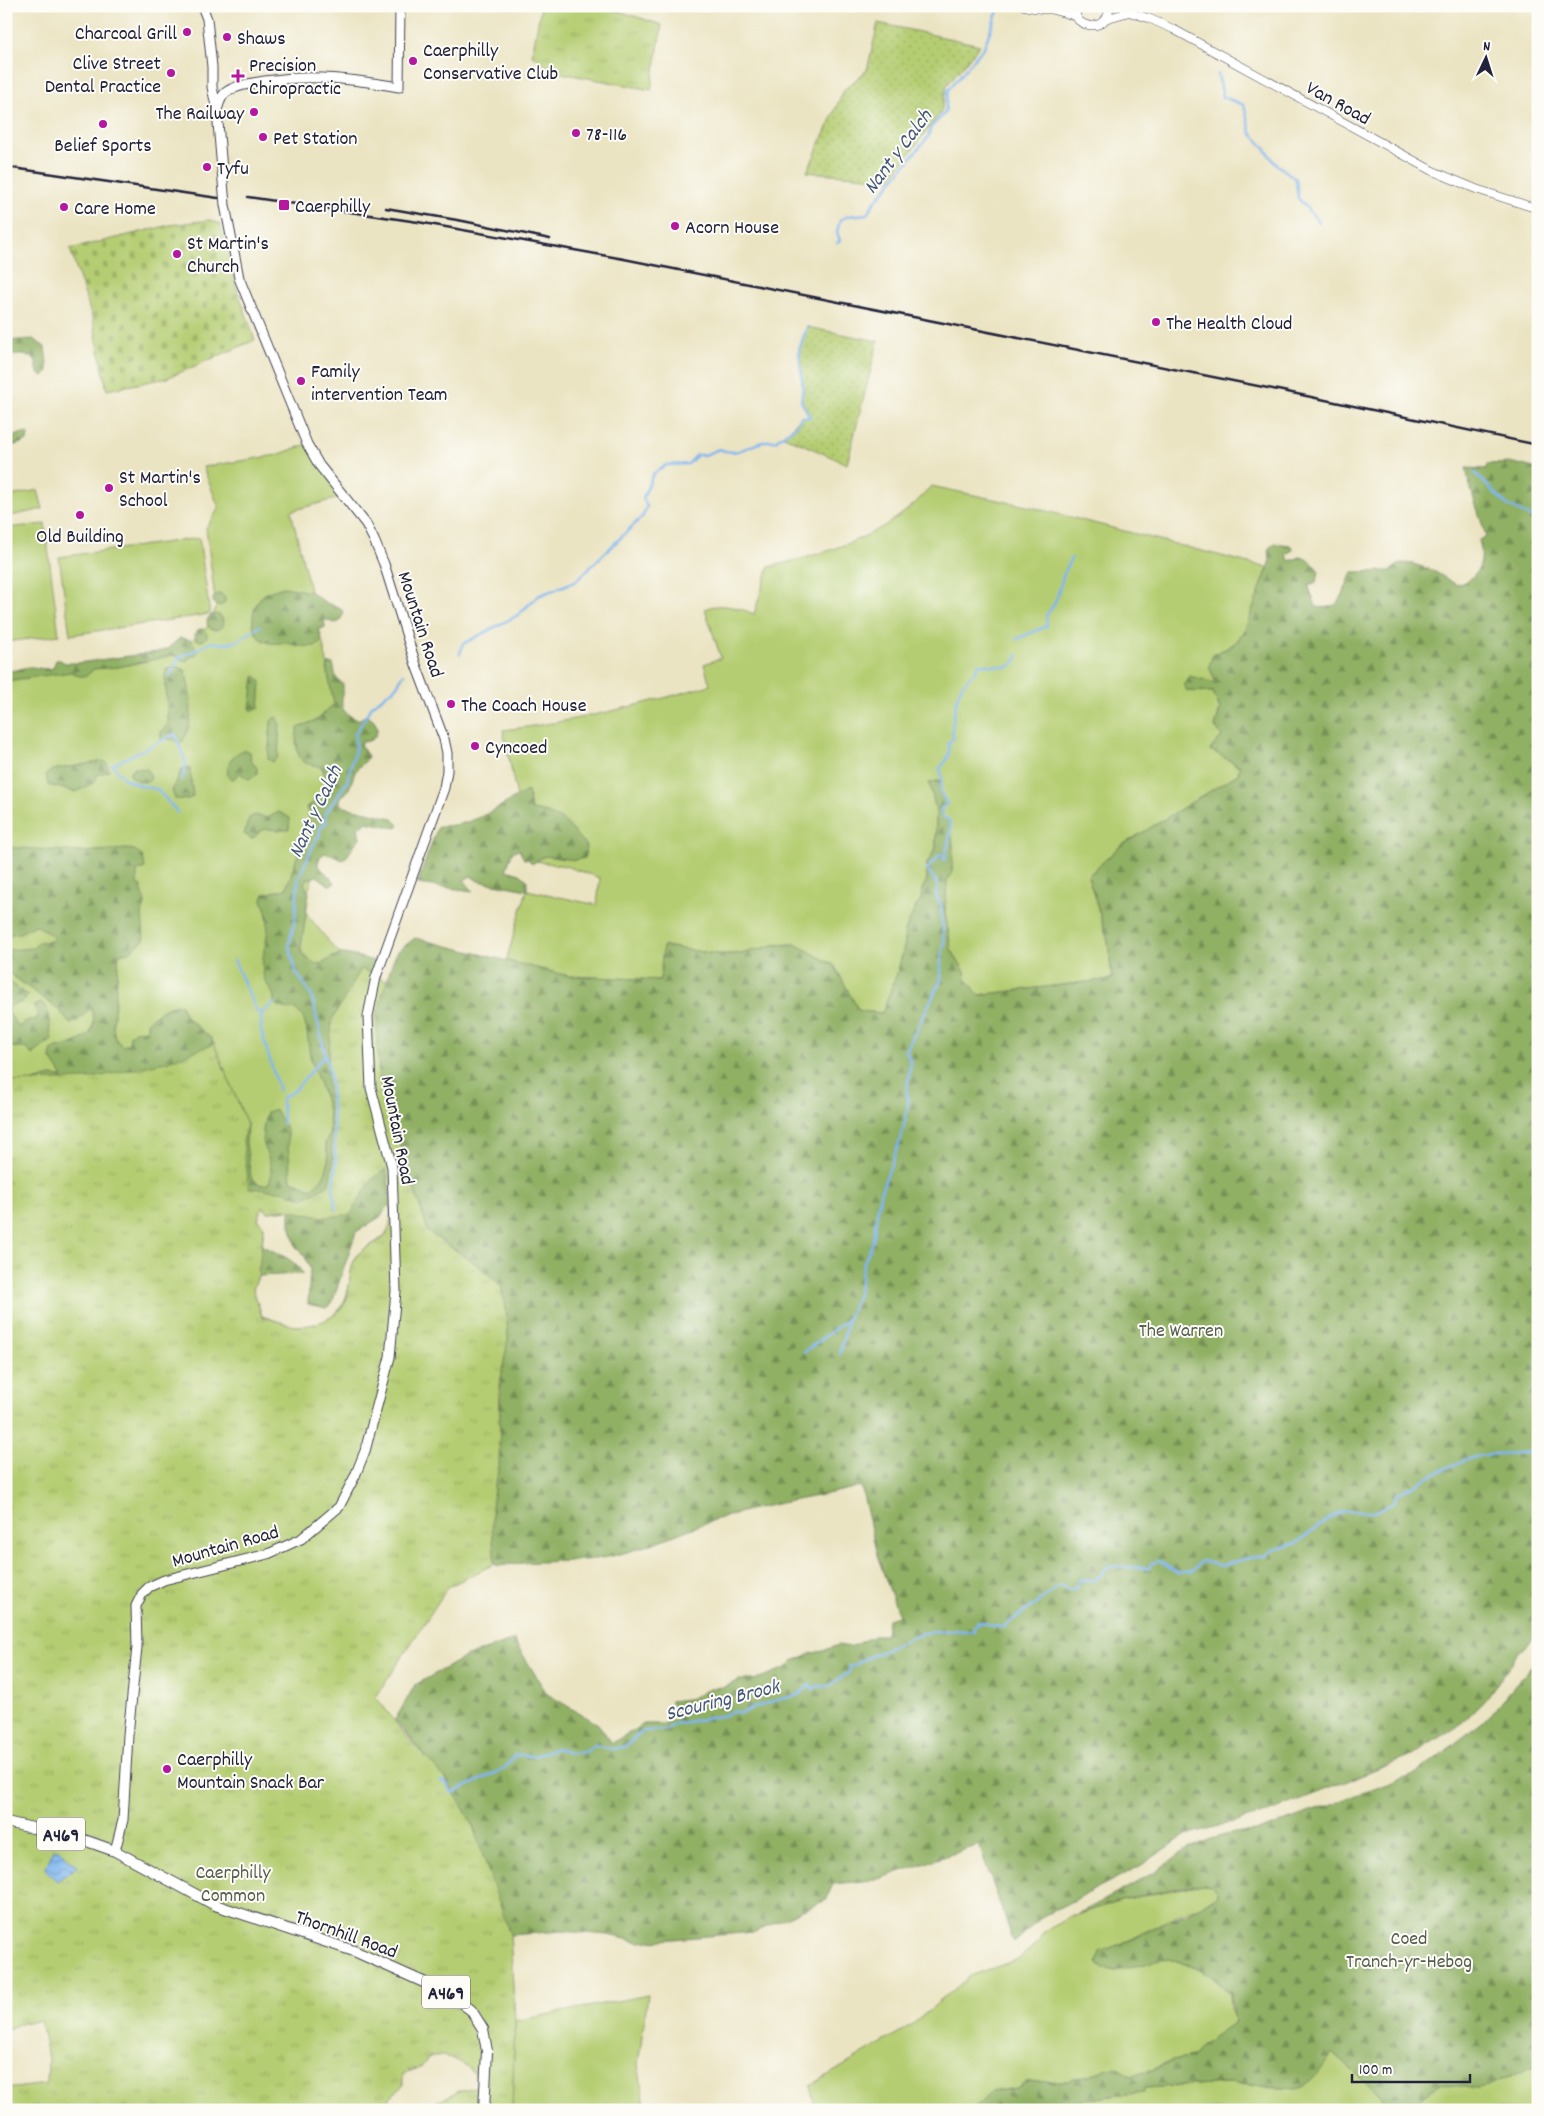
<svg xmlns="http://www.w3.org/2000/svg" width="1544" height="2116" font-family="Dekko,sans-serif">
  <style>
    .grass { fill: #b5cd72; stroke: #6c7856 }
    .forest { fill: url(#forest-firs); stroke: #596950 }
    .cemetery { fill: url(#cemetery-stones); stroke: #6c7856 }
    .park { fill: url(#park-tufts); stroke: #6c7856; fill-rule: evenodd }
    .garden { fill: url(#garden-dots); stroke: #6c7856 }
    .water { fill: url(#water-waves); stroke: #516c95 }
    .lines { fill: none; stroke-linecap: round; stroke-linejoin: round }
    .stream { stroke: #80b6ef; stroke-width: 2.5 }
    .tertiary-casing { stroke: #403f4f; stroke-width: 9 }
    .secondary-casing { stroke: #403f4f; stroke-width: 11 }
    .primary-casing { stroke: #403f4f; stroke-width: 12 }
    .tertiary { stroke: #fff; stroke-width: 8 }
    .secondary { stroke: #fff; stroke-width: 9 }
    .primary { stroke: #fff; stroke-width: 10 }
    .rail { stroke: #22223b; stroke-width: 2.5 }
    .poi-dot { fill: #b5179e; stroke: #fdfcf7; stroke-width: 2 }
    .labels { text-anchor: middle; stroke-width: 4; stroke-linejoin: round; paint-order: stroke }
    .shield { fill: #fdfcf7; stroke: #646373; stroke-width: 1 }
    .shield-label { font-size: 19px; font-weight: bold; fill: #22223b }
    .poi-label { font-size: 20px; fill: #22223b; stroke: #fdfcf7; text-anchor: start }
    .street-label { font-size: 20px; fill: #22223b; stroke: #fdfcf7 }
    .park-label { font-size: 20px; fill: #555e4e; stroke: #fdfcf7 }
    .water-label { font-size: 21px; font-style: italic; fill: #43567a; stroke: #fdfcf7 }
  </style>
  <defs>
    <pattern id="forest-firs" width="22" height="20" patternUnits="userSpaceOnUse" patternTransform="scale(1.25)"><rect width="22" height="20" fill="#90b064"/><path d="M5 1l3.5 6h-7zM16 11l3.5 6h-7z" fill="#758f54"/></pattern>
    <pattern id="cemetery-stones" width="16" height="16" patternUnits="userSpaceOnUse" patternTransform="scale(1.25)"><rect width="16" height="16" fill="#b5cd72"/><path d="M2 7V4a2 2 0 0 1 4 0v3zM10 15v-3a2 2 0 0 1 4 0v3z" fill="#9bb064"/></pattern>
    <pattern id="park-tufts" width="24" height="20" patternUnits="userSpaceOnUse" patternTransform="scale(1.25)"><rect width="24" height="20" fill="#b5cd72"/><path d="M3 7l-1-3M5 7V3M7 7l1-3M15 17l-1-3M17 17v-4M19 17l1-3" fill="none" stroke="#9bb064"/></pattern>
    <pattern id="garden-dots" width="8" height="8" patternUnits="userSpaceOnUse" patternTransform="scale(1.25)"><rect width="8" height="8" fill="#b5cd72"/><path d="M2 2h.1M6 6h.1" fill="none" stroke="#9bb064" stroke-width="1.8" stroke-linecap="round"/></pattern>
    <pattern id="water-waves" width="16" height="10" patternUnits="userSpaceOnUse" patternTransform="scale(1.25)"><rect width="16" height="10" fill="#80b6ef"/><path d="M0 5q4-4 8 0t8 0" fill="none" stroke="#6894c3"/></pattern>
  </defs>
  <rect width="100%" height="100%" fill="#fdfcf7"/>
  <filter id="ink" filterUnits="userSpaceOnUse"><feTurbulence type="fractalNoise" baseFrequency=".02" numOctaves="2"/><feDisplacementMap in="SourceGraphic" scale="10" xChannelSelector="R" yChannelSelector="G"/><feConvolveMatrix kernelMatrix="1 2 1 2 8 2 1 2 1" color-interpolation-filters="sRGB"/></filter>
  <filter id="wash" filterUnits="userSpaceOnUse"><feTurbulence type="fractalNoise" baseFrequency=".0096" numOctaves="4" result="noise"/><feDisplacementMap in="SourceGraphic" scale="20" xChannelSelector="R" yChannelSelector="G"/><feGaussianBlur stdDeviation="1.12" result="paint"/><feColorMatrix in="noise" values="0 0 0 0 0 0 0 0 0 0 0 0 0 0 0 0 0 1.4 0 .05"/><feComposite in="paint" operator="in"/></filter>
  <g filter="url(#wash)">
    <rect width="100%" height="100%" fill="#ebe4c3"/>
    <path class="grass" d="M307,444L346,496L291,511L340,716L345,786L302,908L334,948L361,969L329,1184L305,1198L249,1188L245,1131L247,1124L159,1081L6,1082V677L171,654L195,638L208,626L216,607L206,528L219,508L203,467L277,455Z
      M931,486L1031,507L1268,568C1261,588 1252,625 1237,641C1230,648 1221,651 1213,654L1216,683L1187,691L1213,692L1220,709L1215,727L1222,736L1214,751L1240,767L1238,774L1119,847L1088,876L1108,941L1112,979L979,995L966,979L965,972L951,949L945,912L947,880L953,845L949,820L943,817L941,808L947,804L940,790L941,780L930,783L936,810V848L927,864V880L922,889L921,900L915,908L905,932V943L898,971L883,1013L859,1011L834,965L795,944L774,945L741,954H717L664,946L660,980L569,976L506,961L527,890L597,905L600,878L565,866L536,861C543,854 554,855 563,859L576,838C569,822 547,812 531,810L528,791L517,797L503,730C574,722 642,705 710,685L704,664L721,658L705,609C718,602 741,608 754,614L769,567C827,553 892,535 931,486Z
      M38,490L43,509L6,517V497Z
      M45,524L59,635L6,642V528Z
      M199,538L210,614L70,635L59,557Z
      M1203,1884L1212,1885L1217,1890V1894C1204,1910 1182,1912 1165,1921C1151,1928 1138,1937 1123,1943L1155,1961L1169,1958L1196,1968L1215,1978L1230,1994L1231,2010L1236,2018L1235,2022L1202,2045L1193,2056L1173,2060L1150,2071L1131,2076L1093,2074L1068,2081L1025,2082L1017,2088L991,2092L973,2110H816L810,2086L913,2024L970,1976L1019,1959L1039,1941L1045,1931L1071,1917L1121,1900Z
      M648,1995L638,2064L646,2110H512L515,2021Z
      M1333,2053L1385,2100L1399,2110H1062L1087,2099L1143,2092L1144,2088L1228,2083L1273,2088L1303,2087Z
      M1538,2064V2110H1399L1441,2083L1477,2089L1488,2087Z"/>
    <path class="forest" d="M33,339L45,347L48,372L43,376L38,373L35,359C27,354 16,354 6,357V341Z
      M23,433L28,434L27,441L6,448V439Z
      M1514,463L1538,469V1634L1517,1654L1488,1697L1463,1722L1409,1757L1263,1814L1186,1835L1140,1866L1043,1916L1014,1943L979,1845L875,1880L833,1884L826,1900L753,1932L639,1942L608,1935L562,1931L510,1935L451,1787L395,1720L415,1685L467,1656L514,1640L547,1694L598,1724L612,1743L644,1724H664L673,1719L678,1720V1714L670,1701L694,1698L709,1688L725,1687L739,1680H754L786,1668L793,1661L812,1653L823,1651L838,1645L850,1647L876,1635H886L888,1619L899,1616L877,1555L861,1486C820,1497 778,1502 738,1513C694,1524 654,1547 608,1557C572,1564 535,1559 499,1566L494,1564C494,1533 487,1501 499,1472L500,1383L508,1339L506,1309L500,1286L479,1266L428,1232L379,1080L376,1017L392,963L398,951L415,938L569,976L660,980L663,946L717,954H741L774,945L795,944L834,965L859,1011L882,1013L898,971L905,943V932L915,908L921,900L922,889L927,880V864L936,848V810L929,783L942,780L940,790L947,804L941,808L943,817L949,820L953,845L952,875L947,880L945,912L951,949L965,972L966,979L979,995L1112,979L1108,941L1088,876L1119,847L1238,774L1240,766L1210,750L1222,736L1215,727L1220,709L1213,692L1187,691L1184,684L1190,676L1216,683L1209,666L1213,654L1228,648L1238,640L1245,629L1270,563L1269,548L1275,543L1290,545L1294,549L1286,555L1290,561L1300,557L1309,559L1319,571L1317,582L1308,585L1316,607C1346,611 1341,590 1353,572L1390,571L1401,563L1413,564L1432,570L1457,585C1480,577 1485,563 1479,540L1486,536C1479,513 1470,491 1466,468L1486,469L1487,464Z
      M284,587L311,592L326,603L339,607L344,613L339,622L334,623L324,619L325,627L319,630L322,639L318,645C310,648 300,646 291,644C282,641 273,646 264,641C247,633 251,603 265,594C271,590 278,589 284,587Z
      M213 600a6 6 0 1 1 12 0a6 6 0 1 1-12 0Z
      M207 622a8 8 0 1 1 16 0a8 8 0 1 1-16 0Z
      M195 635a6 6 0 1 1 12 0a6 6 0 1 1-12 0Z
      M180,638L191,640L198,651L195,656H191L186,662L174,655L119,667L94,669L86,676H79L71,672L6,681L7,670C18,672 24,666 32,667C40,668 45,670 53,668L56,660H60L65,663H78L158,652L167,649Z
      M328,664H333L336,678L343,684C344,703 334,709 358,720L365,716C383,721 380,742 362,742L360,745L368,756C366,763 361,764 357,769C350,779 353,791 340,797V804L345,807L392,818L399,825L397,828L366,822L358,828L360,838C352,845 351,854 343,860L325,853L318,858V866L335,882L334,884L329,885L317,876L307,879L304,884L309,893L301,948L302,954C326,975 321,956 344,954C348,954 375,961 381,963L368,1016L390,1204L380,1217L356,1232L332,1303L326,1308L308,1304L310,1269L304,1254L296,1247L290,1225V1210L269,1212L262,1207L258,1220L264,1226L262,1246C277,1253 294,1258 303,1274L258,1276L253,1289L262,1316C272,1319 285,1325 296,1326C322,1327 342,1316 348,1290C351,1280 350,1266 356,1257C365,1245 381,1243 389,1230L274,1489L109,1075L81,1081H33L51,1076L63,1077L50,1057L52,1050C75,1042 102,1040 91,1008L76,1022L70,1024L58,1009L6,971V950L33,948L39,942L52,941L54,937L36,925L20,933L6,935V847L80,852L127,849L135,850L143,857L145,868L137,871V884L141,886L145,904L142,914L144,940L129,952L119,954L113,1026C114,1035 115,1042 124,1046L129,1043L130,1035L135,1031L147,1030V1023C153,1014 166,1009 175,1004L181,1005L187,1018L211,1038L214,1044L247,1124L246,1142L251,1178L261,1185L268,1184C277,1169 264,1154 263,1138C262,1132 265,1117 267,1112L275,1109C278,1118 284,1122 287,1131L291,1180L311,1189C327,1177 332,1163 325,1144C326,1139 330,1135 330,1130C330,1107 319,1084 312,1063C306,1046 311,1020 295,1009C287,1010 281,1008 274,1003C275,990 265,986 263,974C260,943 276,932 262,900L264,894L286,889L299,851L308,839L309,818L306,807L319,800L325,792L323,769C317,764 310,766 304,762C295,756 295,737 298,728L318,719L334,704L327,670Z
      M175,666L185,670C191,692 196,727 180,744L172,739L161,740V732L168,724V719L165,677L166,670Z
      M256,676L261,682L259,709L252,711L250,708L254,677Z
      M276,716L280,723L278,757L273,762L268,759L271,721Z
      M244,750L250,752L251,761L257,768V775L248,779L240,773L232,780L228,776C226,763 231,755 244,750Z
      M103,761L107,763L109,771L97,775L95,782L76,792L48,785L46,775L52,770Z
      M186,767L190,769L193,796L189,799H175L172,791L182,769Z
      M134,768L147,769L151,777L149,781C141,783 136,781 130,775V771Z
      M528,791L531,810C546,812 559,815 570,827C577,834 577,838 586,844L585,858L575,860L544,856L532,864L528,859H524L520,852L521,850L513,851L506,870L520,874L527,880V890L478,881L471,876L464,880L473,891L417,884L438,826C474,827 498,806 528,791Z
      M279,812L290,818L289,829C280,833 269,826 261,831C258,833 256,836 252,839L244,834L249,818L255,815L267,818Z
      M6,979L28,996L22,1002L10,1006L8,1011L17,1026H21L25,1021L37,1019L38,1013L34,1007L41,1002L47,1008L52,1040L32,1055L27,1049L6,1046Z
      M1538,1659V2064L1488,2087L1477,2089L1441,2083L1416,2103L1399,2110L1385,2100L1333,2053C1322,2067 1313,2086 1295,2089L1228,2083L1144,2088V2092L1087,2099L1062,2110H973L991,2092L1017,2088L1025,2082L1068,2081L1116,2067L1131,2076L1161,2067L1173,2060L1193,2056L1202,2045L1235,2022L1230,1993L1215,1978L1196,1968L1169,1958L1115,1971L1104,1968L1097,1963L1100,1952L1135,1938L1168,1920L1188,1914L1213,1899L1217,1894L1216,1890L1212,1885L1203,1884L1183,1887L1121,1900L1071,1917C1099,1903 1126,1889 1153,1873C1165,1866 1175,1856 1188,1849C1209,1838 1234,1831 1258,1831L1417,1773L1485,1720Z"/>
    <path class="cemetery" d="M210,220L220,224L237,289L255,340L167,378L107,390L93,320L70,249L170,225Z"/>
    <path class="park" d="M541,6H603L662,25L651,90L551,71L539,59L532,56Z
      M361,969L387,981L376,1017L379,1080L428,1232L479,1266L501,1286L506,1309L508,1339L500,1383L499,1472C487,1501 494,1533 494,1564L448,1587L376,1697L406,1736L445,1778L471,1821L510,1934L515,2021L512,2110H420L459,2091L476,2087L479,2083C476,2067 450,2054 433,2056C426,2057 426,2063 422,2066C416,2070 409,2071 403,2074V2086L390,2097L389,2105L396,2110H6V2089L47,2084L48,2059L41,2020L28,2023L23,2022L6,2030V1082L88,1079L166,1062L214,1044L247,1124L243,1141L249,1188L287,1192L291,1195L305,1198L329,1184L333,1164L327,1075L332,1020ZM386,1169C389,1181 395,1227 385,1236C376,1245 362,1246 355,1259C348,1273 351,1290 345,1303C337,1319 312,1327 295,1326C284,1324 273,1319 262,1317L253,1289L258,1276L264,1226L258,1220L262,1207L269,1212L284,1209L320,1217L350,1215L371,1180Z"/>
    <path class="garden" d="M878,23L980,45L947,85L941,112L890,179L807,172L844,90L867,70Z
      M807,327L878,341L847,464L784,436L801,417H810L801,401L803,388L799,350Z"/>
    <path class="water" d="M54,1849L61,1851L66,1859L77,1865L74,1869L57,1881L45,1869Z"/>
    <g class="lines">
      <path class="stream" d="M1218,74L1223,97L1244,105L1251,133L1264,147L1275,163L1296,179L1298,198L1319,222
        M837,243L840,241L837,232L840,220L848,216L867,214L874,203L928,137L931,127L945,113L948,90L984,47L999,8
        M1474,472L1506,504L1530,517
        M1017,639L1047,626L1046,615C1061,602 1060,571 1072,558
        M460,654L463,644L518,615L538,596L576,581L643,516L647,506L643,498L653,474L666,465L688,464L697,455H705L719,449C740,459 753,439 775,441L797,425L801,417H810L801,401L803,388L799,350L807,327
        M170,676L179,658L212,642L225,644L238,641L260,626
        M178,813L157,789L141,786L125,779L112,765L175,734L186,763L182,780
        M234,960L257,1012L262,1013L274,1003
        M262,1013L261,1030L279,1091
        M283,1123L282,1098L294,1091L324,1056
        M336,1210L333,1188L336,1163L330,1074L311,994L296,972L289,945L295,919L298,879L316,839L319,837L320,828L326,822L325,814L347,782L356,746L355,734L372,706L396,687L404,674
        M804,1352L848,1319L859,1291L863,1265L873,1241L880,1194L902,1135L908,1105L907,1089L911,1062L906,1051L941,980V962L944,944L941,906L936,895L938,885L927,869L941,854L945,860C946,845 954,834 949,820L943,817L941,808L947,804L940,790L942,780L940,768C948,761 951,752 948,742L954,739C949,732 957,693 962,686C967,677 976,674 979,664L1009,667L1017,660L1018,655
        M840,1354L848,1319
        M441,1781L446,1783L452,1793L504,1769L515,1755L535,1756L556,1748L569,1753L585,1752L594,1745L614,1749L626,1746L642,1731L666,1730L675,1724L726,1715L732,1711L741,1713L770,1702L798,1695L810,1685L812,1689L819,1686L828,1687L849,1672L850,1666L857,1665L858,1662L923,1633L955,1630L974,1632V1627L979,1622C988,1623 995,1628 1004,1627C1014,1617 1026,1612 1037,1603C1045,1597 1051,1591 1060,1586L1072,1590L1076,1587L1079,1580H1095L1110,1566L1148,1568L1152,1563L1159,1561L1177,1573L1192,1571L1202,1561L1221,1566L1255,1556H1265L1273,1550L1297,1543L1329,1518L1344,1511L1375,1512L1395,1502L1396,1495C1422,1481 1456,1460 1484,1455C1502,1452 1519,1455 1538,1451"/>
    </g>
  </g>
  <g filter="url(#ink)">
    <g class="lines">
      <defs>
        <path id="tertiary" d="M1024,6C1038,9 1049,11 1063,6
          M1073,6L1078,20C1091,31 1110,25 1109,6
          M1122,6L1129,12L1148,18L1173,29L1433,171L1476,189L1538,209
          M1053,10L1075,16
          M1105,19L1129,12"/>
        <path id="secondary" d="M217,110C219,104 220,98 225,93C235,85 253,83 265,81C313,74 352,79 399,87L400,6
          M115,1851L123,1820L128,1735L137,1647L136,1606L142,1594L149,1587L164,1580L268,1554L301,1539L339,1507L355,1476L365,1451L390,1357L396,1291L392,1167L371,1088L368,1016L376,977L444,788L447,771V753L444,739L416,665L384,564L374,540L366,524L319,465L307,444L239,278L225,205L217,111L212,87V67L207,19L202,6"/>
        <path id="primary" d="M6,1822L81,1839L115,1851L215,1905L354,1951L448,1993L471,2010L483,2029L487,2051L484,2110"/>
      </defs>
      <use href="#tertiary" class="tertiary-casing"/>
      <use href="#secondary" class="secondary-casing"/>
      <use href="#primary" class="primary-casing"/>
      <use href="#tertiary" class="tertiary"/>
      <use href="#secondary" class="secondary"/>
      <use href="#primary" class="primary"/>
      <path class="rail" d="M6,167L218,198
        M248,197L418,222L624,259L1278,390L1538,445
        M386,208L463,221L550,239"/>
    </g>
  </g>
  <g class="poi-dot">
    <circle cx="187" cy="32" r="5"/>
    <circle cx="227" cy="37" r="5"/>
    <circle cx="413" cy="61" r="5"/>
    <circle cx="171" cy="73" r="5"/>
    <path d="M235.5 68.5h5v5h5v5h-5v5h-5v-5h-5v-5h5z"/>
    <circle cx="254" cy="112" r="5"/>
    <circle cx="103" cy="124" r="5"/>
    <circle cx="576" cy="133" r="5"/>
    <circle cx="263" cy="137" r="5"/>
    <circle cx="207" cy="167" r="5"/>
    <rect x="278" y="199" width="12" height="12" rx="2.5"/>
    <circle cx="64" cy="207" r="5"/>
    <circle cx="675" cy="226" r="5"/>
    <circle cx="177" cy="254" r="5"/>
    <circle cx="1156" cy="322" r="5"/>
    <circle cx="301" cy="381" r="5"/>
    <circle cx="109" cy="488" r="5"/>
    <circle cx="80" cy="515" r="5"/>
    <circle cx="451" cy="704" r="5"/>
    <circle cx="475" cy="746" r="5"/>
    <circle cx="167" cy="1769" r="5"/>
  </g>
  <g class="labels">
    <g class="shield">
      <rect x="37" y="1817.5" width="48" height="33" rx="4"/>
      <rect x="422" y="1975.5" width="48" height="33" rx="4"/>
    </g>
    <g class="shield-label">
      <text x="61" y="1841">A469</text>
      <text x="446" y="1999">A469</text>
    </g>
    <g class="poi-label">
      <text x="177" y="39" text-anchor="end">Charcoal Grill</text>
      <text x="237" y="44">Shaws</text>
      <text x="423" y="56">Caerphilly<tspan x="423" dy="23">Conservative Club</tspan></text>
      <text x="161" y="69" text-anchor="end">Clive Street<tspan x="161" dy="23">Dental Practice</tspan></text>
      <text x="249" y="71">Precision<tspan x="249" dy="23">Chiropractic</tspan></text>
      <text x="244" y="119" text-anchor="end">The Railway</text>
      <text x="586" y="140">78-116</text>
      <text x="273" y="144">Pet Station</text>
      <text x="103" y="151" text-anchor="middle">Belief Sports</text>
      <text x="217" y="174">Tyfu</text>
      <text x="295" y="212">Caerphilly</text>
      <text x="74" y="214">Care Home</text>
      <text x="685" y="233">Acorn House</text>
      <text x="187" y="249">St Martin's<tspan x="187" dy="23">Church</tspan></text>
      <text x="1166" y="329">The Health Cloud</text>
      <text x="311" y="377">Family<tspan x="311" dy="23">intervention Team</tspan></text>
      <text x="119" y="483">St Martin's<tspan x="119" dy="23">School</tspan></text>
      <text x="80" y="542" text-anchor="middle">Old Building</text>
      <text x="461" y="711">The Coach House</text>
      <text x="485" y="753">Cyncoed</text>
      <text x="177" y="1765">Caerphilly<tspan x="177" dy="23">Mountain Snack Bar</tspan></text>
    </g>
    <g class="street-label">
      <text transform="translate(1339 102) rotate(29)" y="7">Van Road</text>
      <text transform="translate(422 624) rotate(72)" y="7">Mountain Road</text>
      <text transform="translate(399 1130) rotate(79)" y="7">Mountain Road</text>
      <text transform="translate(225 1545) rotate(-16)" y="7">Mountain Road</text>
      <text transform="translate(347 1933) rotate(20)" y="7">Thornhill Road</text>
    </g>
    <g class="park-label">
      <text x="1181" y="1336">The Warren</text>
      <text x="233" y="1878">Caerphilly<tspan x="233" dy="23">Common</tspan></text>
      <text x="1409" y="1944">Coed<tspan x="1409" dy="23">Tranch-yr-Hebog</tspan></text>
    </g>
    <g class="water-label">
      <text transform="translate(897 151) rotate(-53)" y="7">Nant y Calch</text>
      <text transform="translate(314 811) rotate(-65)" y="7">Nant y Calch</text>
      <text transform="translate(722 1699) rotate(-14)" y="7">Scouring Brook</text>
    </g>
  </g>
  <rect width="1544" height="2116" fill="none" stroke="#fdfcf7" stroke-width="25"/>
  <g transform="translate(1486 58) rotate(4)" stroke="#fdfcf7" stroke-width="4" paint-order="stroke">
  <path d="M0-4L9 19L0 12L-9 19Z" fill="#22223b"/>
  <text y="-8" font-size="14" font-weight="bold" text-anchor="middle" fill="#22223b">N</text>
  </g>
  <path d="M1352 2074v8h118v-8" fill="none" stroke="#22223b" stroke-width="2.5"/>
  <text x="1359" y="2074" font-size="15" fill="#22223b" stroke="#fdfcf7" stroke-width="4" paint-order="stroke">100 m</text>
</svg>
